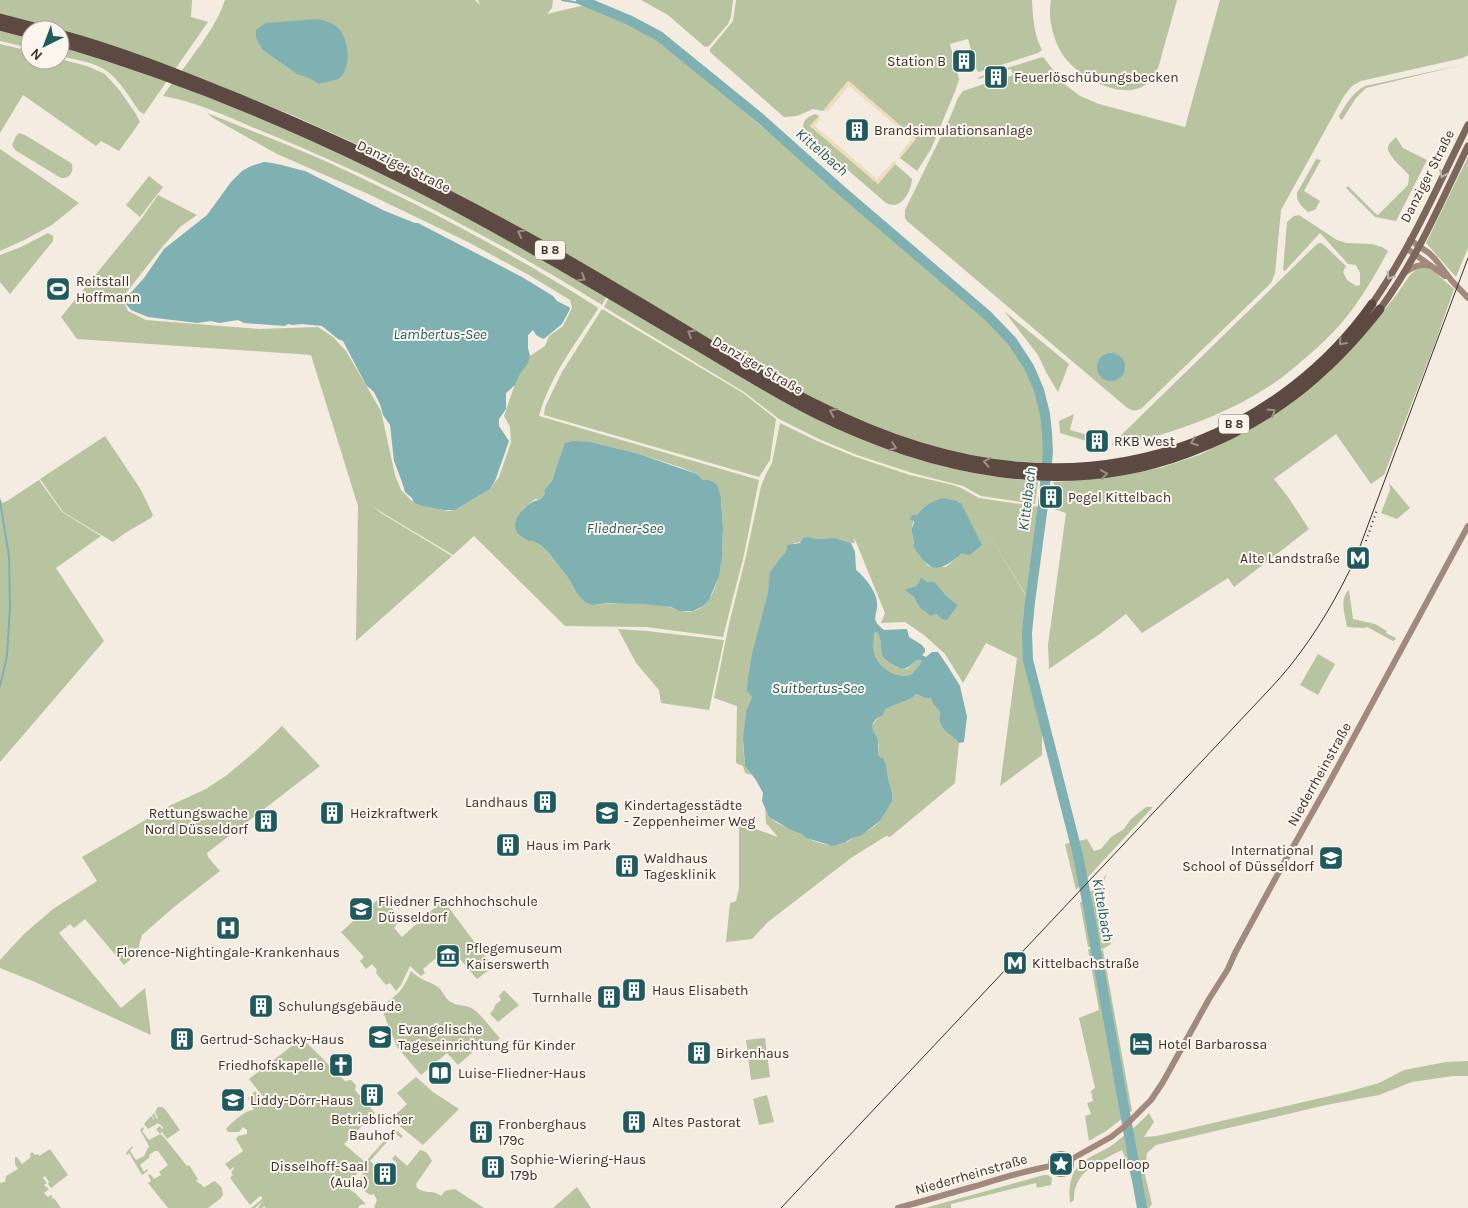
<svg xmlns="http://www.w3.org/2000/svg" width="1468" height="1208" font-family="Karla,sans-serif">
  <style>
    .green { fill: #b8c4a0; fill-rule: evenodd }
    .sand { fill: #efdcb8 }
    .water { fill: #7fb0b2; fill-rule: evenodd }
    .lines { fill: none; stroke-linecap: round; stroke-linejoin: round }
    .stream { stroke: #7fb0b2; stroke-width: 2 }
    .river { stroke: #7fb0b2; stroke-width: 10 }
    .secondary { stroke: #a18a7d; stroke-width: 6 }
    .primary { stroke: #7d675c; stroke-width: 7 }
    .highway { stroke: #5c4a42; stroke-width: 9 }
    .tram { stroke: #3b302b; stroke-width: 1 }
    .rail { stroke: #3b302b; stroke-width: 2; stroke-dasharray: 1 4; stroke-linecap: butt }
    .oneway { stroke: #c2b5ac }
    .oneway2 { stroke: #9c8e87 }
    .labels { text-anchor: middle; stroke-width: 4; stroke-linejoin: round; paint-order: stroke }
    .shield { fill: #fbf5ee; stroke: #756b66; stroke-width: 1 }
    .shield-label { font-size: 12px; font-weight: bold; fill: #3b302b }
    .poi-label { font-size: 14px; fill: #3b302b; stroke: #fbf5ee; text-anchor: start }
    .street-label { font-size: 14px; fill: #3b302b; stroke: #fbf5ee }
    .water-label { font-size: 15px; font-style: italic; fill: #1f5a5e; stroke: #fbf5ee }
  </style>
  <rect width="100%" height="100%" fill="#f4ebe1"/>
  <path class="green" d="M0,0H192L191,17L208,22L144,114L139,111C130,98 121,82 108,72C95,62 76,60 60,56V30H30V48L0,41Z
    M225,0H475L480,5L478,0H553L552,8L547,14L585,5L610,15L655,36L986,317C994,325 1004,333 1011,342C1038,377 1049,420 1045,463L993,460L955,453L915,442L876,427L822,403L769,375L523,229L385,157L292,115L181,72C197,49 216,27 225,0Z
    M641,0H733L731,17L728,24L709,46L705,47L668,15Z
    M736,0H1032C1033,18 1034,35 1042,50L1038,53L979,72L977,71L968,39L950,44L959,79L956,89L931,149L917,171L900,158L916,139L848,81L823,111L813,109L797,116L784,117L710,52V49L733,21Z
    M1051,0H1177L1159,65C1155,77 1146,88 1132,90C1108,93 1073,73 1061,52C1052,36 1048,17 1051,0Z
    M1220,0H1468V55L1463,58L1361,81L1352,86L1344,96L1281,210L1275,273L1271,283L1142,408C1136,412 1131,411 1125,406L907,221L905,218V210L949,120L958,98L963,91L987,83L988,85L990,84L989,83L1013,75L1011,69L978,79L979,77L1042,57L1044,58L1063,83L1080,96L1099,104L1185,127Z
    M0,44L30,51V60H60V59L87,66L105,74L120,91L136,114L140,122L119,151L101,141L96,146L23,95L0,133Z
    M1466,64L1366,88L1356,98L1342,120L1340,119L1339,116C1346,104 1352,93 1365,86Z
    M172,83C265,119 361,158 449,206C502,235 555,266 607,296L602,305C496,239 384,181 269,134C234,120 199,102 163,96Z
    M207,113C246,129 285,143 323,160C417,203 509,251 597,307L598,309C576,343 550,376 539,416L759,480L744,555L723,637L646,627L565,626L474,536L453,555L381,512L370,504L381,513L452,556L356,641L358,506L311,355L77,339L61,317L141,219L158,195L197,215L180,227L163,246L122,298L128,311L146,320L259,329L318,327L333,337L346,351L381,411L395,475L401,490L414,503L422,506L448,511L455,510L490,489L499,477L511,442L510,427L504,416C509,402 513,387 520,374C523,367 528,364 530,356L545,346L549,336L563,326L572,308L570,300L529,275L468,242L366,193L277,154L213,118ZM591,442L636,453L680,467L697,474L703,480H709C712,485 719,492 721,499C722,504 722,510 722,514C724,540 724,602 694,611C685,613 679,610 672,608C663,605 654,604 645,604C628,602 609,603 592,605L576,592L569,579L549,553L542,546L533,541L522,510L535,499L540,500L545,492L544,490L552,481L557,468Z
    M815,114L819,116L810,126L878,184L895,164L910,177L912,179C911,192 901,211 886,203L805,133C800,123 806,117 815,114Z
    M19,133L25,135L71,163C75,170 70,179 61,178L15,150L12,145L16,136Z
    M1396,137L1403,148L1427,160L1396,221L1375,217L1346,188L1348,186L1376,214L1378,215L1408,185L1409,175C1404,169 1386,154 1388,147C1389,143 1393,140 1396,137Z
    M0,149L79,203L52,225L24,240L0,251Z
    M1468,157V248L1456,277L1426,243Z
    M1316,159L1321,160L1304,191L1320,201L1315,210L1308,212C1302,206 1296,202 1297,193Z
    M149,176L163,187L140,217L126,205Z
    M1299,215L1337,240L1347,243L1372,244L1382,247L1388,251C1378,270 1367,289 1354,307C1342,324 1326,340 1310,354C1296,366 1283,378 1268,387C1234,409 1194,425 1156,436C1141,440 1126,442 1111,445L1317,244L1320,243L1323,244L1346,266L1343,272L1347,280L1356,286L1360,285V273L1356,265L1348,264L1320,233L1285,271L1283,270L1287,222L1294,216Z
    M48,233L53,236V241L10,294L0,282V255L21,247Z
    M1419,267L1428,268L1432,270L1454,289L1434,346L1384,475L1371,484L1336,434L1274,479L1288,497L1309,529L1234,587L1228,578L1142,633L1126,614L1101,633L1049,669L1048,645L1066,513L1051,508L1056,490L1053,482L1083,480L1160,468L1199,455L1239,435L1281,410L1326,375L1370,328L1397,294L1410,275Z
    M609,297L762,389L910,457L950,468L990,476L1038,482L1035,504L981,496L963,486L912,473L857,455L819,439L779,419L744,392L604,307Z
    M602,309L743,393L776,419L770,460L759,477L544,415L545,407L562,372Z
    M1004,311L1069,364L1058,392L1047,374L1038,355Z
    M1074,414L1070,430L1091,436L1090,442L1060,433L1059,421Z
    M780,423L817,441L856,457L910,475L953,485L961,488L979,498L1041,507L1029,600L986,530L1029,601L1026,630V659L1044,732L1042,735V755L1000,786L1017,658L986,643L963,683L945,654L924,635L905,622L881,623L885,613L854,537L855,543H851L835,538L815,539L804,538L802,542L794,543L772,569L768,592L753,649L752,697L746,711L743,745L745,766L752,775L745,773L743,766L736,763L737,706L714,698L729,624L746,556L761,486L767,472L772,463ZM925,507L966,555L961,554L946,567L928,566L913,546C914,539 912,534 912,528C913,520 918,511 925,507ZM921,577L927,582H935C942,591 949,599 958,605L938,616L936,614L920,608L908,588C916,588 919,584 921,577Z
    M105,436L141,490L153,515L151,518L125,533L113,542L63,512L40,479Z
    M39,480L62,512L101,536L56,568L104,641L0,762V497L2,503L7,501Z
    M1389,483L1410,508L1397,519L1381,513L1390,490Z
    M1349,590L1353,619L1375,624L1387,631L1386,633L1396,638L1395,640L1393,641L1367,627L1363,628L1347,627C1345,615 1339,599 1349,590Z
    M618,629L647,631L724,640L709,710L661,703L659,690L636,663Z
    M877,632L880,636L882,654L885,660L898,668L907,669L917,660L922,661L912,674C898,681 877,667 874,652C873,647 874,641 874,636V633Z
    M1318,654L1335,664L1318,695L1300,685Z
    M916,694L925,698H931L932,702L940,712C936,729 949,732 959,743L955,783L890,837L886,836L851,858L768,922L752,939L726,942L730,903L736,901L739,888V826L744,825L778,837L766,823L765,807C769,824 787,826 800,834C803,835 804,837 807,838C816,843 834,848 844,843C848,842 850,839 854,837C863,834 873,829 880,821C886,813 889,801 892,792L888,778L886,764L878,754L879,746L877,737L872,729V725L885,709L912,698Z
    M282,726L320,766L207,853L208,857L220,871L174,907L142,935L139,945L138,953L124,965L85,919L74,928L70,924L59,933L121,1008L145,988L151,1035L35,982L0,968V960L24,934L53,909L97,881L82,857L171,805L206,789L227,775L258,749Z
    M1146,807H1153L1076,890L1065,844L1087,839L1094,851L1101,849L1111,837L1124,829L1131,819Z
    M1107,874L1101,887L1100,897L1107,933L1109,934L1111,944L1103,949L1088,947L1080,903Z
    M382,896L396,913L393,917L398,923L394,928L402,937L443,900L493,967L477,979L447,944L441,949L442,953L423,969L425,973L421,976L410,966L401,985L396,991L390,983L386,985L376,973L377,970L372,964L366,969L360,961L364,957L341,932Z
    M1088,949L1103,950L1132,1111L1106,1131L1089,1141L1085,1116L1091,1114L1087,1103L1093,1101L1091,1091L1095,1088L1079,1018L1099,1010Z
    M411,971C420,980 429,981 438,987C443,991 445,999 451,1002C458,1007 466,1004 473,1009C480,1013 493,1031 500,1038L497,1041L499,1044L492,1050L483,1043L458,1065L447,1053L421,1075L397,1047L381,1007C399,993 402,992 411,971Z
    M504,990L519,1005L498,1022L490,1014L494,1009L495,1005L501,1000L499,996Z
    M302,1038L345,1081L351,1080L356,1085L355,1090L375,1113L344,1144L365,1162L395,1129L403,1136L401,1138L395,1133L370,1161L381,1171L375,1177L384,1183L394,1171L392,1169L397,1163L392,1159L395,1155L407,1166L420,1150C427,1151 429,1156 432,1161L416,1184L417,1188C427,1195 432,1189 441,1196L445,1191L455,1189L484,1208H375L374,1207L377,1200L374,1194L370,1195C368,1193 365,1192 363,1190C355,1182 363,1172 369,1166L368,1165L358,1171L350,1188V1190L355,1193L366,1204L360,1205L358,1208H265V1206L262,1208H258L263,1201L255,1208H251L262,1199V1197L260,1196L250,1205L230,1178L233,1175L231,1172L234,1169L233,1167L230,1170L225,1164L243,1151L236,1139L238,1136L247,1134V1130L243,1127L239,1132H228L226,1129C232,1122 247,1109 254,1110L248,1098L255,1091L259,1097L254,1104L255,1105L264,1098L249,1079Z
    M765,1038L770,1077L751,1080L746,1040Z
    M1468,1061V1076H1453L1412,1082L1379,1095L1326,1105L1156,1145L1147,1153L1145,1175L1152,1204L1149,1208H1143C1132,1191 1131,1168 1122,1150C1101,1161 1073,1171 1074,1200L1070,1203C1068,1188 1070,1171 1084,1161C1092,1155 1102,1152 1111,1146C1124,1136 1138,1125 1149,1113L1154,1122L1144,1137L1157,1136L1347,1092L1379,1083L1404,1070L1446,1062Z
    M416,1077L433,1092L459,1109L423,1145L391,1119L407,1104L397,1093Z
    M767,1095L774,1122L759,1125L753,1099Z
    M158,1107H162L165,1109L180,1130L167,1139L162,1132L160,1134L156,1129L160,1126L162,1130L163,1127L158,1123L148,1129L144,1124L151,1116L155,1121L152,1115L154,1113L157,1119L158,1118L155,1112Z
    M143,1127L144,1129L142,1131L149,1140L160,1134L163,1136L187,1166L189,1165L198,1179L196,1181L202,1185L203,1187C207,1187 211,1182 215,1181L222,1188L223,1195L220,1199L208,1208H168L148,1183L151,1181L148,1175L150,1174L154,1179L161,1175L159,1172L168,1165L158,1151H155L149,1155L150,1157L140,1165L144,1172L147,1169L148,1171L142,1175L129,1153L127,1155L126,1153L132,1146L133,1147L130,1151L136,1160L144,1156L149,1146L140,1130Z
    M50,1149L68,1175L51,1188L48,1184L49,1182L45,1176L43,1178L47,1183L44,1185L49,1189L44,1193L48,1197L51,1195L53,1197L51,1198L52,1199L54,1198L61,1208H0V1183L5,1182L6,1176L18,1169L15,1164V1157H17L22,1164L31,1157L30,1154L32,1152L35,1155L38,1154L39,1156Z
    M1044,1175H1048L1052,1178L1051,1185L1037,1188L1036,1183L951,1204V1208H925Z
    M577,1187L591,1208H553Z"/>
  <path class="sand" d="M849,81L916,139L900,158L899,155L912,139L849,86L828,111H823Z
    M819,116L820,119L815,126L877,179L894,161L896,163L878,184L810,126Z"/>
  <path class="water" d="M318,19C326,21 334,23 339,29C349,40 352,70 338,79C334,81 324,82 319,84L309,78L297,74L263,50L256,38V30L266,23Z
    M264,162C278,163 291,168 305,171L385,211L415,223H418L522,277L553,296L557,301L569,307L570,309L562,324L545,338L543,339L536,335L533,330L528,335V348L530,356L528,363L520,374L515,385L506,393V409L499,419V426L509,441L495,481L490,489L455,510H443L422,506L414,503L412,498L405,492L402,482L394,461L390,425L383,415L380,404L374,392L366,385L343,341L338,339L322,326L301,324L293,325L288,324L285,326L244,323L238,320L219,323L211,321L197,323L148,317L131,310L125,303L127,297L144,278L164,249L207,215L231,182L242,171L251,166Z
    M1097 367a14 14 0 1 1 28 0a14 14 0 1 1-28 0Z
    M573,441L591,442L636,453L697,474L703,480H709L715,483L718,487L721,498L723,528L722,558L719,576L709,600L703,606L693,611H679L671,607L644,604L609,603L592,605L585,602L576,592L569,579L549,553L542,546L533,541H529L518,534C516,531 515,528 515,525C515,515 531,499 540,500L545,493L544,490L552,481L565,443Z
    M942,498L957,501L959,503H961L982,545L970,555L961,554C937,575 929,571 913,546C915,539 911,534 912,528C913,526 914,524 914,521L910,520L912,515H917C923,506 932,502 942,498Z
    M808,537L815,539L835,538L851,543L855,552L856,570C864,576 877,592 877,603C878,617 869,618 884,630L907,629L909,637L922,645L925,649V652L922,655L926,657L932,652H938L947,665L960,686L967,717L964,742L959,743C949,732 936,729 940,712L932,702L931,698H925L916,694L912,698L885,709L883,715C877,717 870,723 873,730C874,733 876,735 877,737C879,743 878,748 878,754L881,758H883L886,764L888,778L892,792V801L880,821L862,835L852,838L844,843L833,846L806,838L801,834L789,829L769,817L762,801L763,793L756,780L745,766L743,739L746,711L752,697L747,691L748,678L753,649L768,592L770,573L772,569L787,550V545L800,543L803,538ZM877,632C882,638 880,647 882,655C884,659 886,660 890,663C904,672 905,670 917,660L922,661L912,674C898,681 877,667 874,652C873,647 874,641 874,635V633Z
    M921,577L927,582H935C942,591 949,599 958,605L947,620L942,619L936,614L931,616L920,608L913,596L905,590C914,584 916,591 921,577Z"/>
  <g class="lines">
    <path class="stream" d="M562,0L580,3H586
      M0,501L9,556L10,606L7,656L0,686"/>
    <path class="river" d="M581,0L629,20L659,36L760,118L842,191L987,315L1012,341L1029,367L1039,390L1045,414L1047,433L1048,452L1043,505L1030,602L1027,633L1028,660L1077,851L1089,911L1142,1208"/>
    <path class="secondary" d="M1410,240L1429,253L1435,259L1452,281L1468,298
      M1406,248L1445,276
      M1404,273C1413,267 1420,263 1430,266
      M1051 1164a10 10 0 1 1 20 0a10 10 0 1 1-20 0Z
      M1070,1160L1111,1137L1125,1126L1151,1100L1163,1082L1209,999L1228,969L1235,953L1280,870L1329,783L1468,526
      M898,1208C924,1201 950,1193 976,1186C1002,1178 1024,1171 1051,1166"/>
    <path class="primary" d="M1372,304C1411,248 1438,185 1468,125
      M1380,309C1417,259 1441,202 1468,146"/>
    <path class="highway" d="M0,18L46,30
      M0,26L30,34
      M60,34C119,50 177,73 233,96C331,136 426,181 519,232C581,266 642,303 703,340C741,363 779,386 818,405C938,466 1066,491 1195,442C1266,414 1328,366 1372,304
      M60,42C206,85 355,151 489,225C556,262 621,301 687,340C730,365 772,392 816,414C932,471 1063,500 1188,453C1269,423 1327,377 1380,309"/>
    <path class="tram" d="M781,1208L1251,709C1264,695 1278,681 1290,666C1317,632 1338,596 1356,557L1468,258"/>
    <path class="rail" d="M1366,541L1377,510"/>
  </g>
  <defs><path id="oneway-chevron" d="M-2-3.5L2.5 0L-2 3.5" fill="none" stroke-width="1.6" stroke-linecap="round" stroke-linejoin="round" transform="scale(1.25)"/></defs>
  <g class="oneway">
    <use href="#oneway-chevron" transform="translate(1443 174) rotate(116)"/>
    <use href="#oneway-chevron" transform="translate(1390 276) rotate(122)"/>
  </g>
  <g class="oneway2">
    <use href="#oneway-chevron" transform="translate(521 233) rotate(-151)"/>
    <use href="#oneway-chevron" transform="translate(582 278) rotate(30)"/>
    <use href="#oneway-chevron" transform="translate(691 333) rotate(-149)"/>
    <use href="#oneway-chevron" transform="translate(1342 342) rotate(132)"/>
    <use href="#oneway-chevron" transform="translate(833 412) rotate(-156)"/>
    <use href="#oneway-chevron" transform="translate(1272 412) rotate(-32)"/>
    <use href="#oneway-chevron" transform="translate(1194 442) rotate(159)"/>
    <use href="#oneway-chevron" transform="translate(893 447) rotate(20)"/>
    <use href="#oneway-chevron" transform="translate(987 462) rotate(-170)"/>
    <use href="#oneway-chevron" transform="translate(1104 474) rotate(-8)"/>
  </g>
  <defs>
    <symbol id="building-square" viewBox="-11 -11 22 22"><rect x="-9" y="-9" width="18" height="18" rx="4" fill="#1f5a5e" stroke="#fbf5ee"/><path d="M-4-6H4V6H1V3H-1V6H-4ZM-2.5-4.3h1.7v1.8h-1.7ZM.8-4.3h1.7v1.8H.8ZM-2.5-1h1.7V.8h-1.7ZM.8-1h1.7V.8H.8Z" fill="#fff"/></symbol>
    <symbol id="stadium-square" viewBox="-11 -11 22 22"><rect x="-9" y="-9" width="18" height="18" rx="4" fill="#1f5a5e" stroke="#fbf5ee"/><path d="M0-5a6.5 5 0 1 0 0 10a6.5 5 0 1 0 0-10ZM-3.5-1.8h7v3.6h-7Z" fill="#fff"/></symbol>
    <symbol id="metro-square" viewBox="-11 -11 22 22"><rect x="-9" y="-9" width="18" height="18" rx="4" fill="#1f5a5e" stroke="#fbf5ee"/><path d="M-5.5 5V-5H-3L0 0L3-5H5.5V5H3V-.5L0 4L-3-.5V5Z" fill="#fff"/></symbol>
    <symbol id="school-square" viewBox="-11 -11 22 22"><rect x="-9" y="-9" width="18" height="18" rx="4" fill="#1f5a5e" stroke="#fbf5ee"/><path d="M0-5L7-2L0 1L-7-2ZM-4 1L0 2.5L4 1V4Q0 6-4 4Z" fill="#fff"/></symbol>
    <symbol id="university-square" viewBox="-11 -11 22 22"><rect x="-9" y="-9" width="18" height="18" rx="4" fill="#1f5a5e" stroke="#fbf5ee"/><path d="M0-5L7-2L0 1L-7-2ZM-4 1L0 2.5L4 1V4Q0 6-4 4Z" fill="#fff"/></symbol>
    <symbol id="hospital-square" viewBox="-11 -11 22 22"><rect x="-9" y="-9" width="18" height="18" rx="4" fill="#1f5a5e" stroke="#fbf5ee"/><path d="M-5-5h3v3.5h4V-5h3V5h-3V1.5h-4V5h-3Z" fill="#fff"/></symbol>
    <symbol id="museum-square" viewBox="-11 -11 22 22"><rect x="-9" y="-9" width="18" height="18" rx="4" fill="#1f5a5e" stroke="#fbf5ee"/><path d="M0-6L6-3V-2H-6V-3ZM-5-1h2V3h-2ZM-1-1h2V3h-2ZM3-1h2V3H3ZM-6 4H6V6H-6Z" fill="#fff"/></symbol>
    <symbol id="hotel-square" viewBox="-11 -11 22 22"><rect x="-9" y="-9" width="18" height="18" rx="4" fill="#1f5a5e" stroke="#fbf5ee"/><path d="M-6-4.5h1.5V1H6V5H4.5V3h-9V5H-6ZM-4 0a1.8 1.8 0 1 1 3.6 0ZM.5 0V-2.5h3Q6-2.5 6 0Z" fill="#fff"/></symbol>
    <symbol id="church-square" viewBox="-11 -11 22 22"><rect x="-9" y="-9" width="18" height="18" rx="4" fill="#1f5a5e" stroke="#fbf5ee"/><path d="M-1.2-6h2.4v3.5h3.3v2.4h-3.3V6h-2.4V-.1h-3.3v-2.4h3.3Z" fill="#fff"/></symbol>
    <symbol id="library-square" viewBox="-11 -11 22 22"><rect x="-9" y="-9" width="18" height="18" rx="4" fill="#1f5a5e" stroke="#fbf5ee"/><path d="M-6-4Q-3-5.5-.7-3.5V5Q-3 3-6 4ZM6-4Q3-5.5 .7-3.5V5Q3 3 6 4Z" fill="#fff"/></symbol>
    <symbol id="sight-square" viewBox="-11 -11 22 22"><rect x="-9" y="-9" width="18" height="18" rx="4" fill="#1f5a5e" stroke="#fbf5ee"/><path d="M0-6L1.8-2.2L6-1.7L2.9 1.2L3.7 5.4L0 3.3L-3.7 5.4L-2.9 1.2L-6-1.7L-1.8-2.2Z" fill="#fff"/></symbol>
  </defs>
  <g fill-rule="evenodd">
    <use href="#building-square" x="950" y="47" width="28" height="28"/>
    <use href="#building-square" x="982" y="63" width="28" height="28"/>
    <use href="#building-square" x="843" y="116" width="28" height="28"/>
    <use href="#stadium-square" x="44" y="275" width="28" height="28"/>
    <use href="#building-square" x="1083" y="427" width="28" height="28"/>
    <use href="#building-square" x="1037" y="483" width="28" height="28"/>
    <use href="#metro-square" x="1344" y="544" width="28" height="28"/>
    <use href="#building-square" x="531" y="788" width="28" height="28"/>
    <use href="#building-square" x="318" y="799" width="28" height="28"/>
    <use href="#school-square" x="593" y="799" width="28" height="28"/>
    <use href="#building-square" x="252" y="807" width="28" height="28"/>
    <use href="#building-square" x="494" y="831" width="28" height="28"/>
    <use href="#school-square" x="1317" y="844" width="28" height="28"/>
    <use href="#building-square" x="613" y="852" width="28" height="28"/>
    <use href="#university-square" x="347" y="895" width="28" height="28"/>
    <use href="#hospital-square" x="214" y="914" width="28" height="28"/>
    <use href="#museum-square" x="434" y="942" width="28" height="28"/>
    <use href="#metro-square" x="1001" y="949" width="28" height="28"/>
    <use href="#building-square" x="620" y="976" width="28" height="28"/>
    <use href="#building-square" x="595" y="983" width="28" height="28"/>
    <use href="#building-square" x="247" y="992" width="28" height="28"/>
    <use href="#school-square" x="366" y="1023" width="28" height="28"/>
    <use href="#building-square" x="168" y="1025" width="28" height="28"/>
    <use href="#hotel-square" x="1127" y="1030" width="28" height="28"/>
    <use href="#building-square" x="685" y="1039" width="28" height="28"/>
    <use href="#church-square" x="327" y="1051" width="28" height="28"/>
    <use href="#library-square" x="426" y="1059" width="28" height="28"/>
    <use href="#building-square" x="358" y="1081" width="28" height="28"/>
    <use href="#school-square" x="219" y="1086" width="28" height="28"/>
    <use href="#building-square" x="620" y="1108" width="28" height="28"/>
    <use href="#building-square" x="467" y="1118" width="28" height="28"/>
    <use href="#sight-square" x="1047" y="1150" width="28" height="28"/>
    <use href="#building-square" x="479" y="1153" width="28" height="28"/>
    <use href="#building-square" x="371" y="1160" width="28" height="28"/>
  </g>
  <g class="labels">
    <g class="shield">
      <rect x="535" y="240.5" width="30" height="19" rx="4"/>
      <rect x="1219" y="414.5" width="30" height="19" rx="4"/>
    </g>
    <g class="shield-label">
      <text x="550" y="254">B 8</text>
      <text x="1234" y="428">B 8</text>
    </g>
    <g class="poi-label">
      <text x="946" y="66" text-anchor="end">Station B</text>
      <text x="1014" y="82">Feuerlöschübungsbecken</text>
      <text x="874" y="135">Brandsimulationsanlage</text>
      <text x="76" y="286">Reitstall<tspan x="76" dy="16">Hoffmann</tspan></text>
      <text x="1114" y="446">RKB West</text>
      <text x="1068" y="502">Pegel Kittelbach</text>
      <text x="1340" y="563" text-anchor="end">Alte Landstraße</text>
      <text x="528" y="807" text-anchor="end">Landhaus</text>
      <text x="624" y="810">Kindertagesstädte<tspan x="624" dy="16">- Zeppenheimer Weg</tspan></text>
      <text x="248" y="818" text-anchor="end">Rettungswache<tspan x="248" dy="16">Nord Düsseldorf</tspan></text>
      <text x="350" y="818">Heizkraftwerk</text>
      <text x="526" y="850">Haus im Park</text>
      <text x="1314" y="855" text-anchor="end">International<tspan x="1314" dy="16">School of Düsseldorf</tspan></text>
      <text x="644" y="863">Waldhaus<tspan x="644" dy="16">Tagesklinik</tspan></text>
      <text x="378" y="906">Fliedner Fachhochschule<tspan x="378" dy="16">Düsseldorf</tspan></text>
      <text x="466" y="953">Pflegemuseum<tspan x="466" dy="16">Kaiserswerth</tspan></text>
      <text x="228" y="957" text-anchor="middle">Florence-Nightingale-Krankenhaus</text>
      <text x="1032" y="968">Kittelbachstraße</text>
      <text x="652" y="995">Haus Elisabeth</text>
      <text x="592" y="1002" text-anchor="end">Turnhalle</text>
      <text x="278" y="1011">Schulungsgebäude</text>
      <text x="398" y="1034">Evangelische<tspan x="398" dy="16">Tageseinrichtung für Kinder</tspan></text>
      <text x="200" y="1044">Gertrud-Schacky-Haus</text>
      <text x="1158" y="1049">Hotel Barbarossa</text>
      <text x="716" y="1058">Birkenhaus</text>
      <text x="324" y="1070" text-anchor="end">Friedhofskapelle</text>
      <text x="458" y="1078">Luise-Fliedner-Haus</text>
      <text x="250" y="1105">Liddy-Dörr-Haus</text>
      <text x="372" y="1124" text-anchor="middle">Betrieblicher<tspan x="372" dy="16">Bauhof</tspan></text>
      <text x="652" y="1127">Altes Pastorat</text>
      <text x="498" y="1129">Fronberghaus<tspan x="498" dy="16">179c</tspan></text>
      <text x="510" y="1164">Sophie-Wiering-Haus<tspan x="510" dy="16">179b</tspan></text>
      <text x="1078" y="1169">Doppelloop</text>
      <text x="368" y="1171" text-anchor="end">Disselhoff-Saal<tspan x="368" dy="16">(Aula)</tspan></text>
    </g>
    <g class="street-label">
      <text transform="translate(404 166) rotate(26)" y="5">Danziger Straße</text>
      <text transform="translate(1427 176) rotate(-63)" y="5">Danziger Straße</text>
      <text transform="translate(758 365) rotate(30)" y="5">Danziger Straße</text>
      <text transform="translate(1319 774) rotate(-61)" y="5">Niederrheinstraße</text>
      <text transform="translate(971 1174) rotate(-16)" y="5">Niederrheinstraße</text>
    </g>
    <g class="water-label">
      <text transform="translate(822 152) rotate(41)" y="5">Kittelbach</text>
      <text x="440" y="339">Lambertus-See</text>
      <text transform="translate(1027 499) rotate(-83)" y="5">Kittelbach</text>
      <text x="625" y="533">Fliedner-See</text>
      <text x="818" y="693">Suitbertus-See</text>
      <text transform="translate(1103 910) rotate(80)" y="5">Kittelbach</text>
    </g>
  </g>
  <g transform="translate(45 45) rotate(222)"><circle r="24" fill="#fbf5ee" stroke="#aea6a0"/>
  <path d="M0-4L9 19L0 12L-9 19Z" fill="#1f5a5e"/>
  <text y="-8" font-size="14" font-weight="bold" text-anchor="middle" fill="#3b302b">N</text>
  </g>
</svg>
